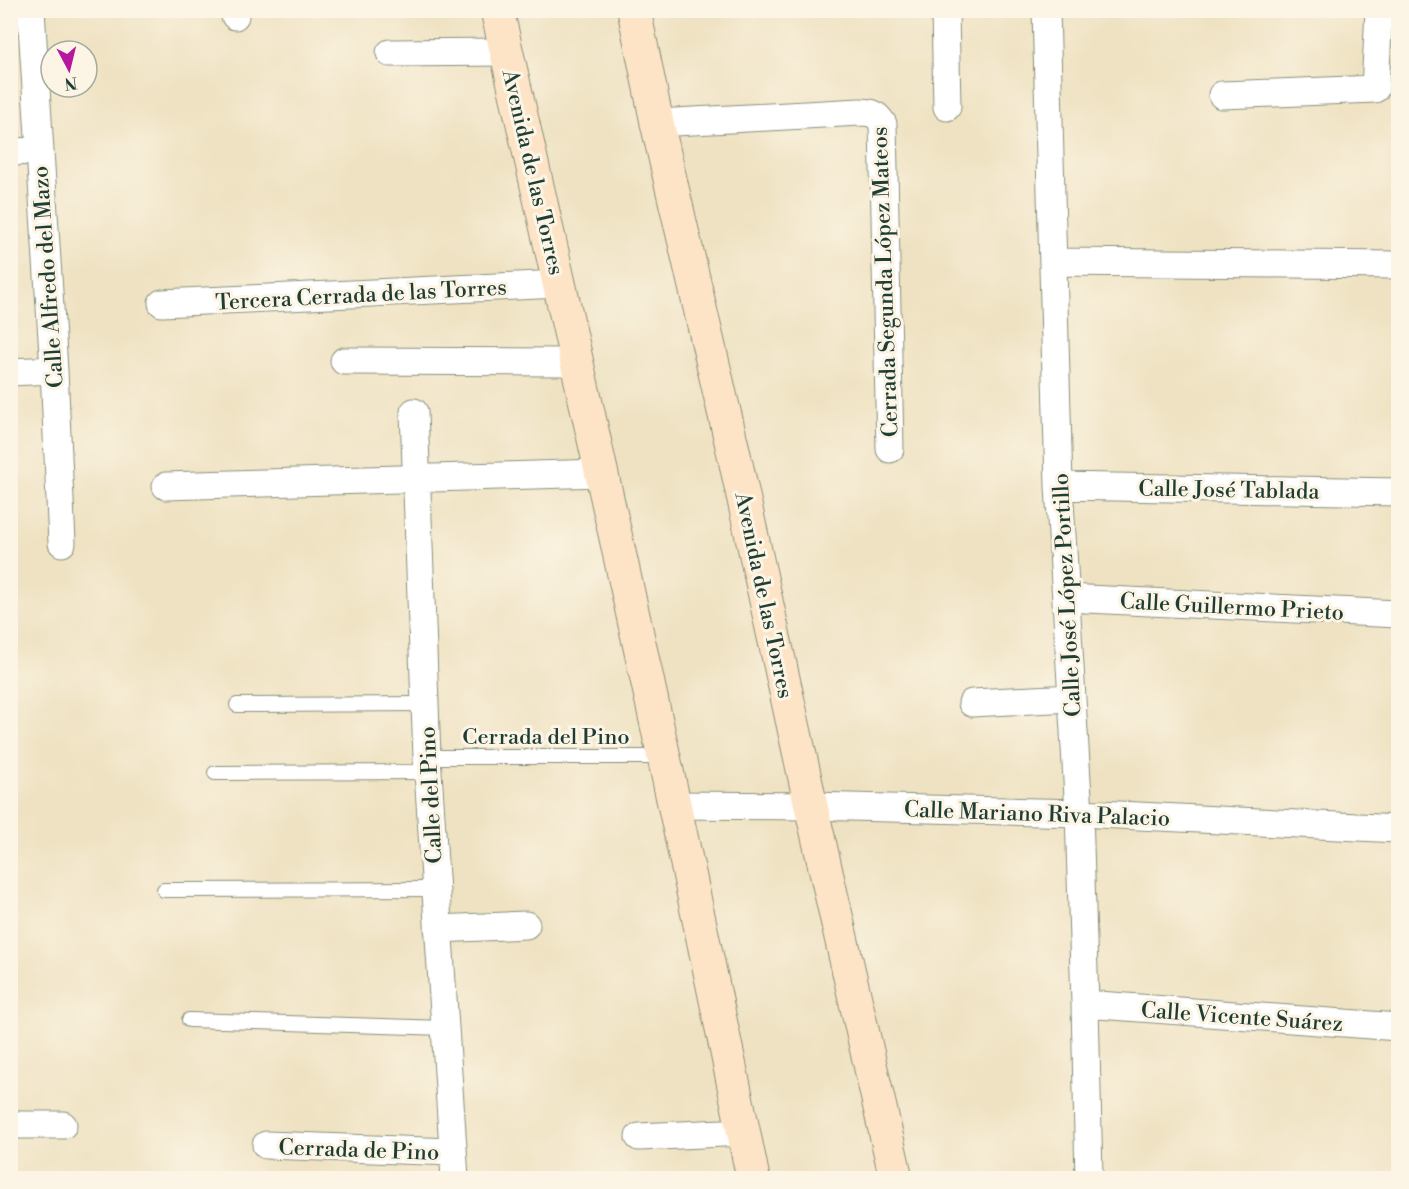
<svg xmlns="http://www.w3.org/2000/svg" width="1409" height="1189" font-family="'Libre Bodoni',serif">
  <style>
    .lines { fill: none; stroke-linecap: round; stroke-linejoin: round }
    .lane-casing { stroke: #87907b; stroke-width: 16 }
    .street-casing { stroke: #87907b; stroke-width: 29 }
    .secondary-casing { stroke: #87907b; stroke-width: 35 }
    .lane { stroke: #fff; stroke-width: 14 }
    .street { stroke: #fff; stroke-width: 27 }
    .secondary { stroke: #fee4c6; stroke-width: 33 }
    .labels { text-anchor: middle; stroke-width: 6; stroke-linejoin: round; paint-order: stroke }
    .street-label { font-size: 22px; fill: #1f3d34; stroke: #fcf5e5 }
  </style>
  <rect width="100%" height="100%" fill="#fcf5e5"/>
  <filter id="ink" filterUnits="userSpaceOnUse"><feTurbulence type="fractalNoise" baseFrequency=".0167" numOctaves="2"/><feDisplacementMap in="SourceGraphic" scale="12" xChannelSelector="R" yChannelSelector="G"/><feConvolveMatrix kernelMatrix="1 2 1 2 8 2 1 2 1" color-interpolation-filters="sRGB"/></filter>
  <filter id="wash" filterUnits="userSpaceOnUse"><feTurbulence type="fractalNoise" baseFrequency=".008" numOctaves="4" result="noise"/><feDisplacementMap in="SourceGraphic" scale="24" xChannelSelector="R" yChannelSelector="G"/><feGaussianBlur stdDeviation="1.35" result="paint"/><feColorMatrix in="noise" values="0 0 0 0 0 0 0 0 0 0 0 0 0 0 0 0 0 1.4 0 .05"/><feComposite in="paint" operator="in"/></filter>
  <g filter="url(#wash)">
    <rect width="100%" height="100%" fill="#efe2c2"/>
  </g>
  <g filter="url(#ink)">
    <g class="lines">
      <defs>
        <path id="lane" d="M237,705L425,704
          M427,757H664
          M215,773L428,772
          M164,890L436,889
          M189,1020L445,1028"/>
        <path id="street" d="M31,10L54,370L62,543
          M235,10V16
          M945,10L947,107
          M1046,10L1059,486L1079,813L1085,1004L1089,1178
          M390,53L506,52
          M1222,95L1375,89L1379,10
          M657,123L860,112C872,112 877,114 883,124L890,449
          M10,152L39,151
          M1053,262L1398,265
          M162,303L560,284
          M344,361L577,362
          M10,372L54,370
          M414,412L427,757L455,1178
          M166,486L602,473
          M1059,486L1398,492
          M1066,598L1398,614
          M972,703L1072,698
          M675,805L811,806L1079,813L1398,829
          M438,929L526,925
          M1085,1004L1398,1027
          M10,1125H63
          M639,1137L744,1132
          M266,1145L453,1152"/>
        <path id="secondary" d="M497,10C586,399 673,788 753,1178
          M634,10L657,123L733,450L811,806L896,1178"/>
      </defs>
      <use href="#lane" class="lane-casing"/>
      <use href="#street" class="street-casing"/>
      <use href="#secondary" class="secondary-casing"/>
      <use href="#lane" class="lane"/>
      <use href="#street" class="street"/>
      <use href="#secondary" class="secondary"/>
    </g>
  </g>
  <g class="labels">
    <g class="street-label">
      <text transform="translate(534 172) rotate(77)" y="8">Avenida de las Torres</text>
      <text transform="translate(47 277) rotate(-94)" y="8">Calle Alfredo del Mazo</text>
      <text transform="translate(884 282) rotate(-92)" y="8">Cerrada Segunda López Mateos</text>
      <text transform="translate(361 294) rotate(-3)" y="8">Tercera Cerrada de las Torres</text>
      <text transform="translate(1229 489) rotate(1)" y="8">Calle José Tablada</text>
      <text transform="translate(765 595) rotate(78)" y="8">Avenida de las Torres</text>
      <text transform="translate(1066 595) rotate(-93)" y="8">Calle José López Portillo</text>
      <text transform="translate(1232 606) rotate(3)" y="8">Calle Guillermo Prieto</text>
      <text x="546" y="744">Cerrada del Pino</text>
      <text transform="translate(430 795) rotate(-93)" y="8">Calle del Pino</text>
      <text transform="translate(1037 813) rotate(2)" y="8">Calle Mariano Riva Palacio</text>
      <text transform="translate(1242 1016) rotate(4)" y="8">Calle Vicente Suárez</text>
      <text transform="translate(359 1149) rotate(2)" y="8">Cerrada de Pino</text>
    </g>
  </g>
  <rect width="1409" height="1189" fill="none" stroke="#fcf5e5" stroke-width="36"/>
  <g transform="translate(69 69) rotate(173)"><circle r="28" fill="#fcf5e5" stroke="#a4ab9e" stroke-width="1.5"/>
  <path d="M0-4.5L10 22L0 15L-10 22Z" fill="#b5179e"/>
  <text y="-9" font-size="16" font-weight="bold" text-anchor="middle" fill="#1f3d34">N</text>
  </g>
</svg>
